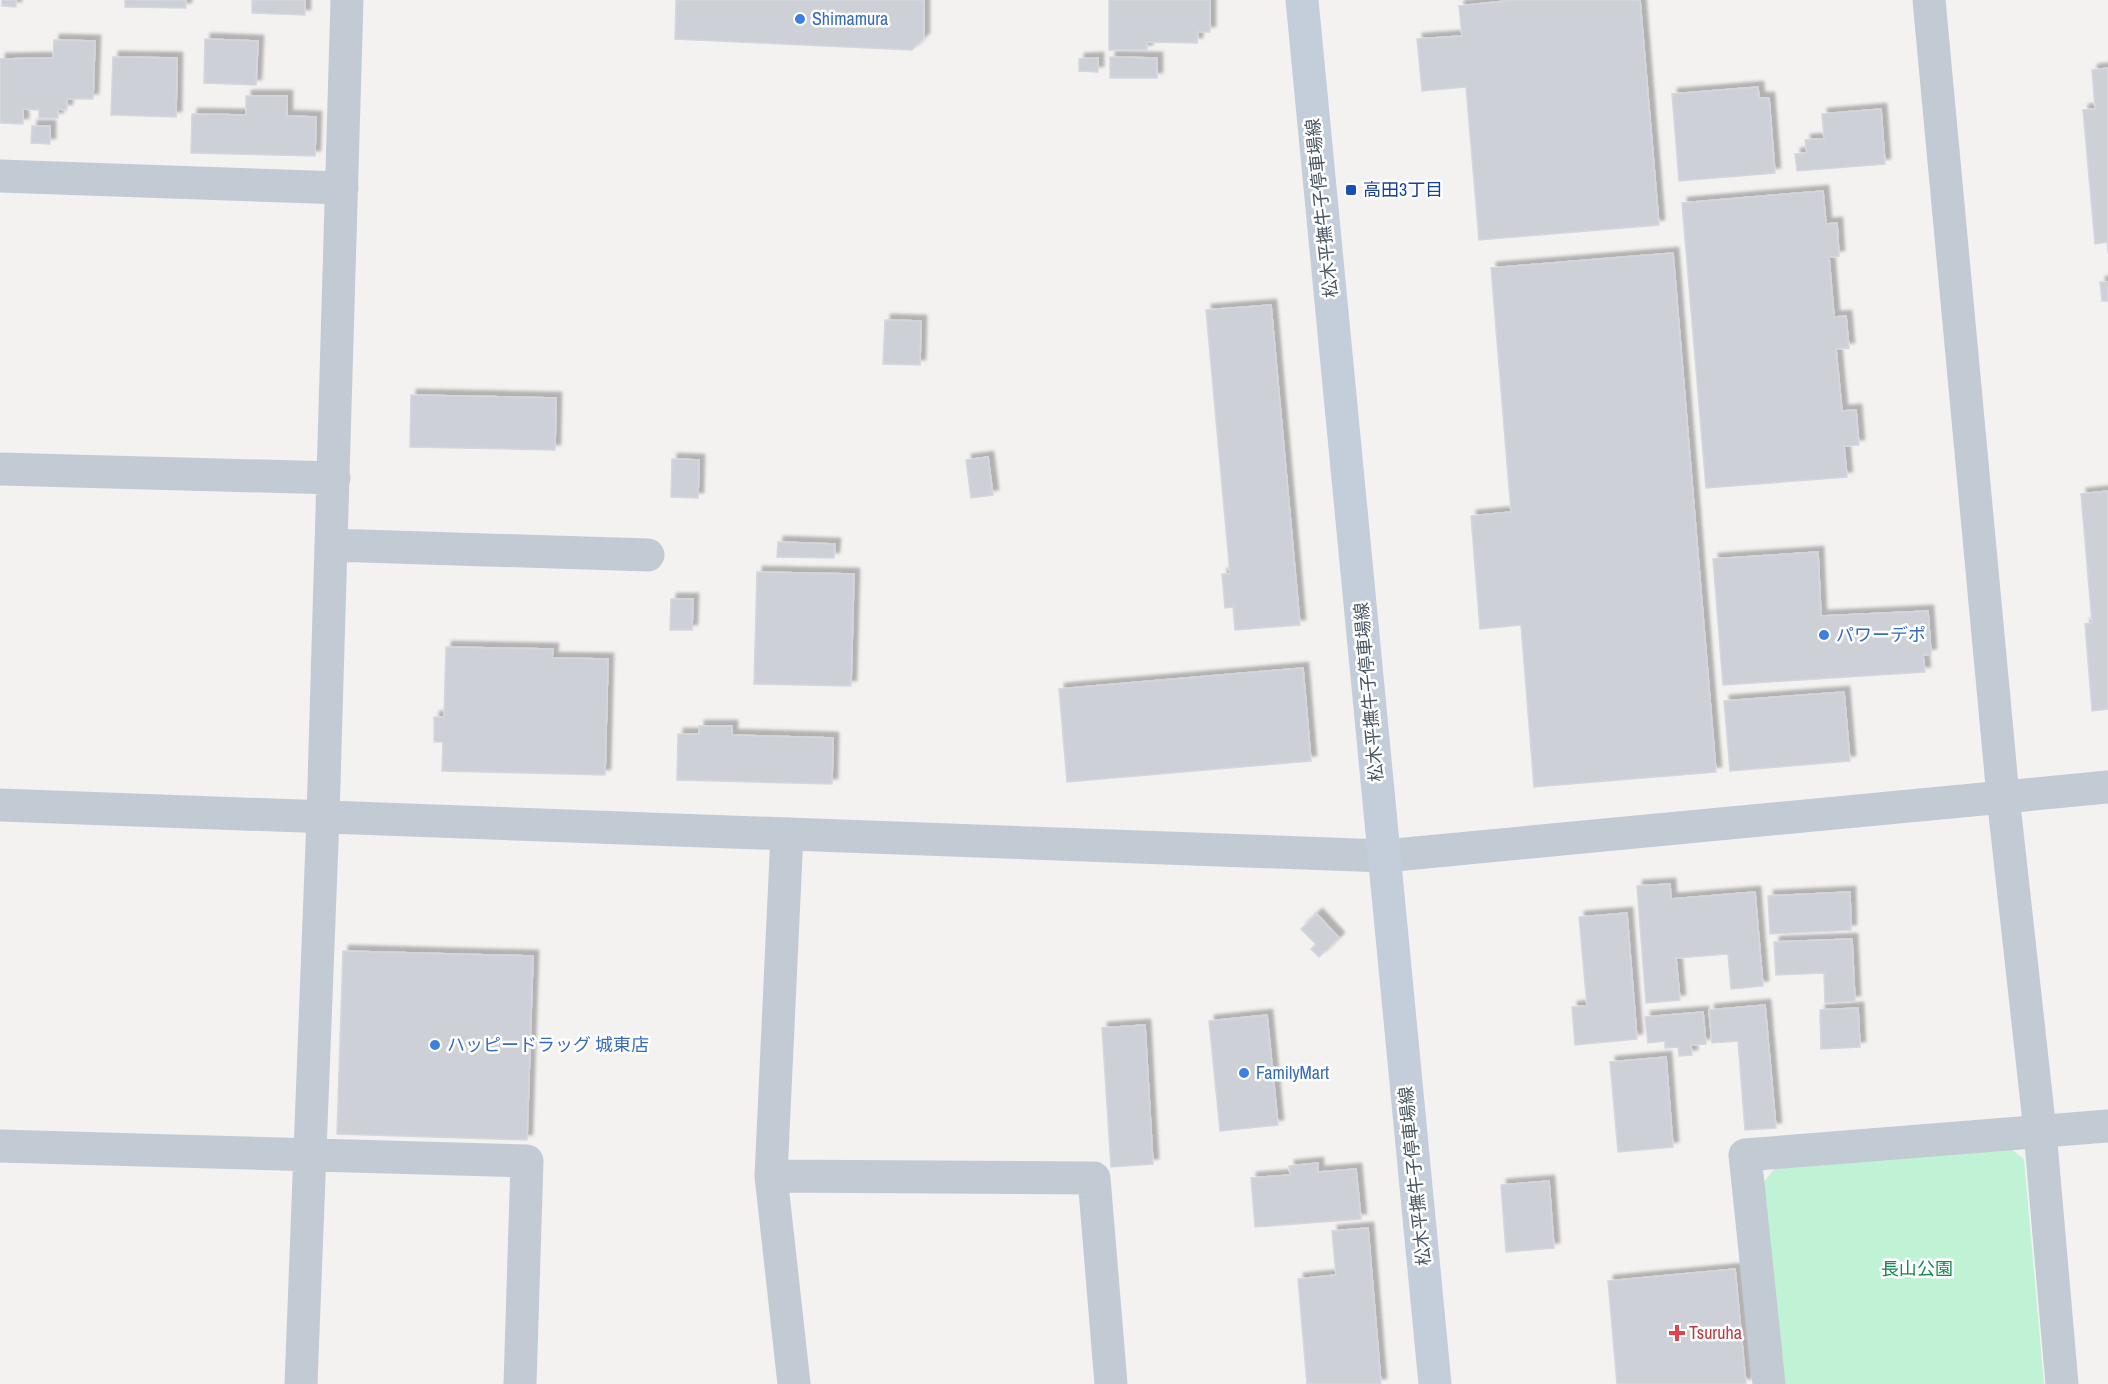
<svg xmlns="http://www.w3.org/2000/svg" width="2108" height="1384" font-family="'Archivo Narrow','Noto Sans JP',sans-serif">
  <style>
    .green { fill: #c0f2d5 }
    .building { fill: #cdd0d7; stroke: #d5d7dd; stroke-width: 1.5; filter: url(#shadow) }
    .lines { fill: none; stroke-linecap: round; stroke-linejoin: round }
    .minor { stroke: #c2cbd3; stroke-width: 33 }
    .tertiary { stroke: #c2cbd3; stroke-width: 33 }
    .secondary { stroke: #c4cedb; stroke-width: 33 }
    .shop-dot { fill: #3f7fe0; stroke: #fff; stroke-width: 2 }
    .transit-dot { fill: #1a4fb4; stroke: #fff; stroke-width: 2 }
    .health-dot { fill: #e0444e; stroke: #fff; stroke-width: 2 }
    .labels { text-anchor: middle; stroke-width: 5; stroke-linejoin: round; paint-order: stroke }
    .shop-label { font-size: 18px; fill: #366cbe; stroke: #fff; text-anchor: start }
    .transit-label { font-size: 18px; fill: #164399; stroke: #fff; text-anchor: start }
    .street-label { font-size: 18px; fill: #485460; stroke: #fff }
    .park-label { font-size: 18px; fill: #148752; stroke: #fff }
    .health-label { font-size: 18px; fill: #be3a42; stroke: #fff; text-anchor: start }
  </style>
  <defs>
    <filter id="shadow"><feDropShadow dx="5.5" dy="-5.5" stdDeviation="1.5" flood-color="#0004"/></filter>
  </defs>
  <rect width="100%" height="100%" fill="#f4f2f1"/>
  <path class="green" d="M2007,1146L2024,1159L2044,1384H1783L1763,1183L1776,1167Z"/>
  <path class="building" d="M2,0H16V7L2,6Z
    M125,0H186V8L125,7Z
    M252,0H305V15L252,13Z
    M676,0H924V38L912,50L675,39Z
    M1109,0H1210V32H1198L1197,43L1147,42V50H1109Z
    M1515,0H1640L1659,225L1479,240L1466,87L1422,91L1417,39L1462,36L1459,6Z
    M205,39L258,41L256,85L204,83Z
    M54,40L95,41L93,99H67V110L58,109V118H39V110L23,109V124L0,123V59L53,58Z
    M113,57L177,58L176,117L111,115Z
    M1110,57L1157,58V78H1110Z
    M1098,58V72L1079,71V59Z
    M2108,68V253L2107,242L2095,244L2083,110L2095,109L2092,70Z
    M1758,87L1759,98H1769L1775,173L1679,181L1672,94Z
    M246,96H287V116L316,117L315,156L191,153L192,114L246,115Z
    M1881,109L1885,164L1797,171L1795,154L1807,153L1805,140L1824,139L1822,114Z
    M32,126H50V144L31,143Z
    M1823,191L1826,224L1837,223L1839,256L1829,257L1834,317L1846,316L1849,348L1836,349L1842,411L1856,410L1859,445L1844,446L1847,477L1706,488L1682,203Z
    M1673,253L1716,772L1534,787L1521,625L1480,629L1471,516L1511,512L1491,268Z
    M2100,282H2108V301H2102Z
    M1271,305L1300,625L1235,630L1233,607L1225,608L1222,574H1230L1206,310Z
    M885,320L921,321L920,365L883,364Z
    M411,395L556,398L555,450L410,447Z
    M988,457L993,495L971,498L966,460Z
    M672,459L699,460L698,498L671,497Z
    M2108,491V709L2092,711L2085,624L2092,623L2081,494Z
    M778,542L835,544L834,558L777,557Z
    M1818,552L1821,616L1928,611L1931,654L1923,655L1925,672L1723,685L1713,559Z
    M757,572L854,574L851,686L754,684Z
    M671,599H693L692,630H670Z
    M446,647L553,649L552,658L608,659L605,775L442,771L443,742H434V717H444Z
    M1303,668L1311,761L1067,782L1059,689Z
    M1844,692L1850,761L1730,771L1724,701Z
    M699,726H732V735L833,738L832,784L677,780L678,734H699Z
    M1670,884L1671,899L1755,892L1763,986L1731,989L1728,954L1676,958L1680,1000L1646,1003L1637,886Z
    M1850,892L1851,930L1770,934L1768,896Z
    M1627,913L1637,1039L1575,1045L1572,1007L1587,1006L1579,917Z
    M1317,914L1339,938L1319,957L1311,949L1316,944L1301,929Z
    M1852,939L1855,1001L1825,1003L1824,973L1776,975L1774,942Z
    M343,951L533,956L527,1140L337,1134Z
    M1765,1005L1776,1128L1745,1130L1738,1041L1712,1043L1709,1010Z
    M1858,1008L1860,1047L1821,1049L1820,1010Z
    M1703,1012L1706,1044L1691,1045L1692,1055L1679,1056L1678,1047L1665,1048V1041L1648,1043L1645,1017Z
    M1267,1015L1278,1125L1220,1131L1209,1021Z
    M1145,1025L1153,1164L1111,1167L1102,1028Z
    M1666,1057L1673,1147L1618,1152L1610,1062Z
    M1318,1163V1172L1356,1169L1361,1219L1255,1227L1251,1178L1290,1175L1289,1166Z
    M1549,1181L1554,1248L1506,1252L1501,1185Z
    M1368,1228L1381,1384H1307L1298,1279L1336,1275L1332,1231Z
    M1735,1269L1746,1384H1617L1608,1281Z"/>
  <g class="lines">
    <path class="minor" d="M0,176L342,188
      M0,469L334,478
      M331,545L648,555
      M2003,796L2040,1131L2062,1384
      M787,834L771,1176L794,1384
      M0,1146L527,1161L520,1384
      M771,1176L1094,1178L1111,1384
      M301,1384L323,817L347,0
      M1769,1384L1745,1155L2108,1126"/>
    <path class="tertiary" d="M1929,0L2003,796
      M0,805L1384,856L2108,787"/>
    <path class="secondary" d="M1302,0L1435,1384"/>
  </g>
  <g class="shop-dot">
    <circle cx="800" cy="19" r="6"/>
    <circle cx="1824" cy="635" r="6"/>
    <circle cx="435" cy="1045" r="6"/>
    <circle cx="1244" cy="1073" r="6"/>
  </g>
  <rect class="transit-dot" x="1345" y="184" width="12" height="12" rx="3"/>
  <path class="health-dot" d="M1674 1324h6v6h6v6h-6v6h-6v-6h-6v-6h6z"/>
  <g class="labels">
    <g class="shop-label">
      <text x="812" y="25">Shimamura</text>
      <text x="1836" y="641">パワーデポ</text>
      <text x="447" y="1051">ハッピードラッグ 城東店</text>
      <text x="1256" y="1079">FamilyMart</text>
    </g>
    <g class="transit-label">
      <text x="1363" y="196">高田3丁目</text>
    </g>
    <g class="street-label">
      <text transform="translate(1322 208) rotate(-96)" y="6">松木平撫牛子停車場線</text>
      <text transform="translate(1369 692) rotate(-95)" y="6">松木平撫牛子停車場線</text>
      <text transform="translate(1415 1176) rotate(-96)" y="6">松木平撫牛子停車場線</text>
    </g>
    <g class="park-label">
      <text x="1917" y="1275">長山公園</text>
    </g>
    <g class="health-label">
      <text x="1689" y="1339">Tsuruha</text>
    </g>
  </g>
</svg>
